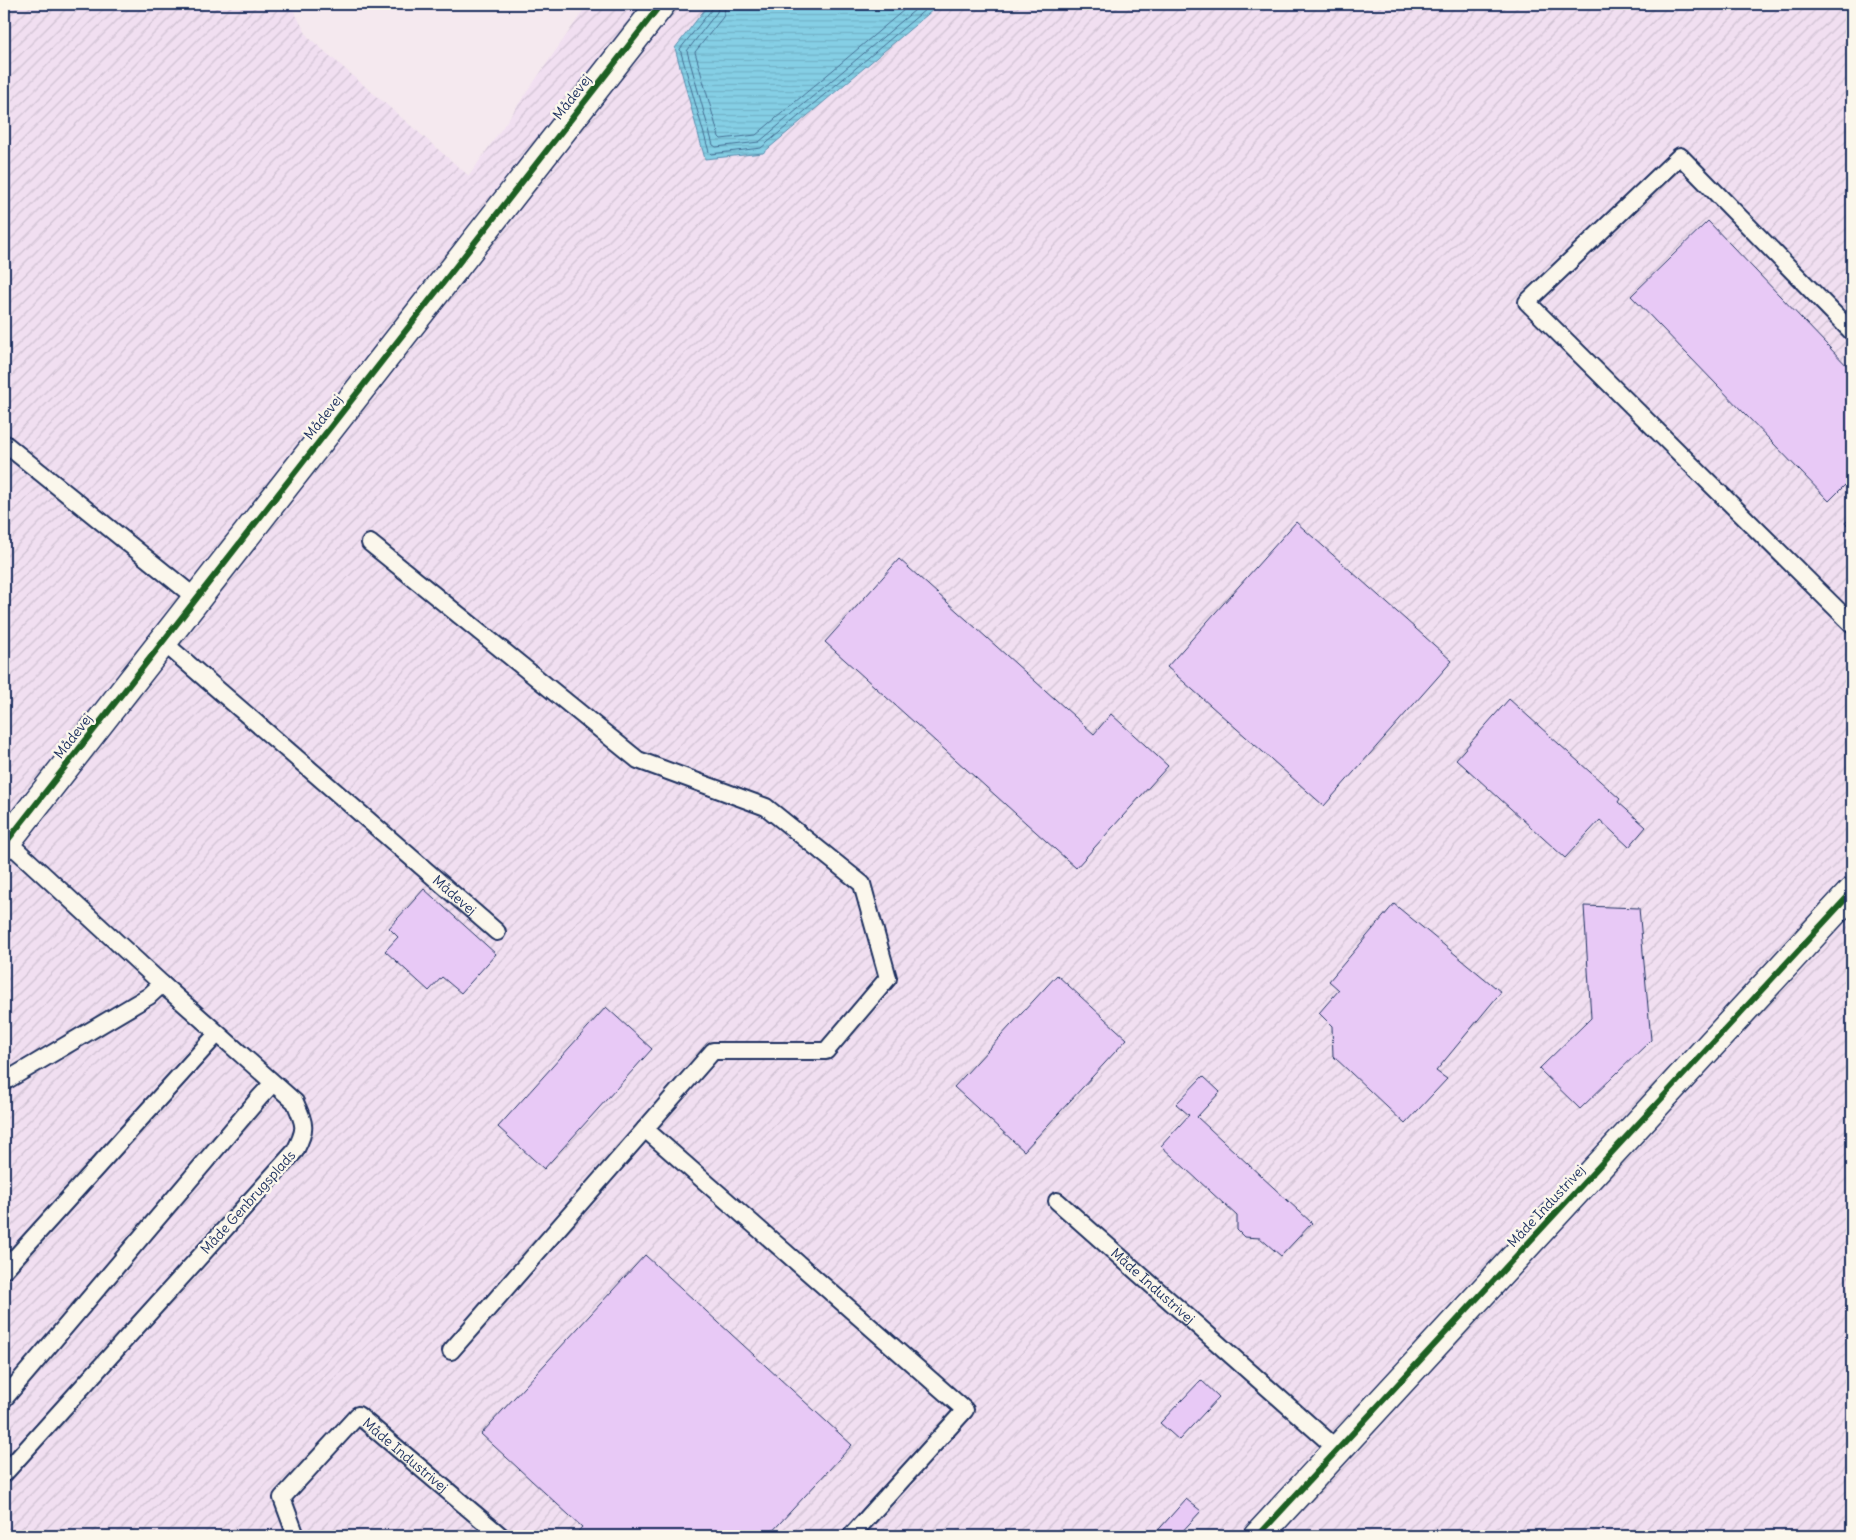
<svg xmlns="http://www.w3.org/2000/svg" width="1856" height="1540" font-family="Delius,sans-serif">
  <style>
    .industrial { fill: url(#industrial-furrows) }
    .water { fill: url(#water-rules); stroke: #5b8faf }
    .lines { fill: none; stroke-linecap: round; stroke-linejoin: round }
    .shore { stroke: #456f94; stroke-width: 1 }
    .building { fill: #e8c9f6; stroke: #1b2f5e }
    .lane-casing { stroke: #1b2f5e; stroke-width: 20 }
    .street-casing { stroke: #1b2f5e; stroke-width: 31 }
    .lane { stroke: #fbf7ec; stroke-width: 16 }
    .street { stroke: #fbf7ec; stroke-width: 28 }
    .cycleway-casing { stroke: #fbf7ec; stroke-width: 9 }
    .cycleway { stroke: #1b5e20; stroke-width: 6 }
    .labels { text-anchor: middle; stroke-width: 5; stroke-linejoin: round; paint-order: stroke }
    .street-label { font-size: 14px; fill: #1b2f5e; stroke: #fbf7ec }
  </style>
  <defs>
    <pattern id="industrial-furrows" width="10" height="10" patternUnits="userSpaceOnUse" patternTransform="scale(1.25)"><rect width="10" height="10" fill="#f1dff1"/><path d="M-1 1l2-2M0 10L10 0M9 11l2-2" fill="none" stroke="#cec0d1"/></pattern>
    <pattern id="water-rules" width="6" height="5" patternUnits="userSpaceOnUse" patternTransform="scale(1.25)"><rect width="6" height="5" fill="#85cfe5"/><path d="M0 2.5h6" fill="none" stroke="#72b2c7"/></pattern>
  </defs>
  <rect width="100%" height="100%" fill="#f5e9ef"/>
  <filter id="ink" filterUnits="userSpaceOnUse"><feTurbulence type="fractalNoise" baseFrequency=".02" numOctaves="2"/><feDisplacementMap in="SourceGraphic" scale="10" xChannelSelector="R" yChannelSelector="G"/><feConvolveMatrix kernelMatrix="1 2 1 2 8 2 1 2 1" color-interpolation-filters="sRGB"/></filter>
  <g filter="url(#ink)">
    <path class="industrial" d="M4,4H290L308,37L469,176L588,4H1852V1536H4Z"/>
    <path class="water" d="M709,4H940L763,153L705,159L675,48Z"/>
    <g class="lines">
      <path class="shore" d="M713,4L712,9L680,49L709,152L711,154L761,148L932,4
        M719,4L717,12L687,51L713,145L716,147L759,142L922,4
        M726,4L723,17L695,52L719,137L721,139L756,135L911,4"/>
    </g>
    <path class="building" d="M1708,221L1852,371V478L1829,501L1631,296Z
      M1852,516V530L1845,523Z
      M1296,522L1452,661L1324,806L1167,667Z
      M899,559L1094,734L1111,714L1168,766L1076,868L825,642Z
      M1509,699L1620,799L1618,802L1646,827L1629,847L1600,820L1565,858L1456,759Z
      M424,889L496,954L461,993L442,977L429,991L385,951L398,937L389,928Z
      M1394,904L1501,992L1436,1071L1447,1079L1405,1124L1333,1056L1332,1026L1319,1013L1339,990L1329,981Z
      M1584,906L1639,908L1651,1040L1580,1109L1539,1069L1591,1018Z
      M1057,975L1127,1039L1024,1151L954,1087Z
      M606,1007L652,1049L544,1169L498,1127Z
      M1203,1076L1220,1092L1197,1117L1312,1223L1281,1256L1260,1238L1244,1237L1237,1230V1216L1161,1146L1189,1115L1176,1104Z
      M645,1255L852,1445L768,1536H574L582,1527L481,1434Z
      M1201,1380L1219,1397L1179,1440L1160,1423Z
      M1186,1499L1201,1511L1178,1536H1153Z"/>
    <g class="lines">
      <defs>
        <g id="lane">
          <path d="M1852,332L1680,156L1527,302L1852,624"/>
          <path d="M4,443L197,599"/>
          <path d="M370,543L638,760L766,807L862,884L888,978L826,1051H713L451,1351"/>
          <path id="s1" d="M163,642L497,932"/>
          <path d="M7,841L162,984"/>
          <path d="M4,1082L149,996L162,984L295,1102C305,1125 307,1128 295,1151L4,1474"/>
          <path d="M645,1129L965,1410L851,1536"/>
          <path id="s2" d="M1057,1201L1338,1450"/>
          <path d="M4,1270L217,1034"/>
          <path d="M4,1399L260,1097L273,1083"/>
          <path id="s3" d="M296,1536L282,1498L358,1415L501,1536"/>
        </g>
        <path id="street" d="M4,845L661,4
          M1258,1536L1852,892"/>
      </defs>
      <use href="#lane" class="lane-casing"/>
      <use href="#street" class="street-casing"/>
      <use href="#lane" class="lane"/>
      <use href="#street" class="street"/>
      <defs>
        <path id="cycleway" d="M4,845L661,4
          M1258,1536L1852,892"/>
      </defs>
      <use href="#cycleway" class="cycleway-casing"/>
      <use href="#cycleway" class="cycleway"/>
    </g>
  </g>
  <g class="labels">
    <g class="street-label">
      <text transform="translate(572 97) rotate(-52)" y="5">Mådevej</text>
      <text transform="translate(323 417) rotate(-52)" y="5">Mådevej</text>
      <text transform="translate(73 736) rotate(-52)" y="5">Mådevej</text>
      <text dy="5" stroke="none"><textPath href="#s1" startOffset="386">Mådevej</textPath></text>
      <text transform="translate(248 1202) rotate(-48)" y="5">Måde Genbrugsplads</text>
      <text transform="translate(1546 1206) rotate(-47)" y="5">Måde Industrivej</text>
      <text dy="5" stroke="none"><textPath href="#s2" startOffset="128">Måde Industrivej</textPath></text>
      <text dy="5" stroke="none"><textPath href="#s3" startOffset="215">Måde Industrivej</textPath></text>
    </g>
  </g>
  <rect width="1856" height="1540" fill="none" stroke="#fbf7ec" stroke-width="20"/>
  <rect x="10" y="10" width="1836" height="1520" fill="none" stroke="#1b2f5e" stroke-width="2" filter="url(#ink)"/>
</svg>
